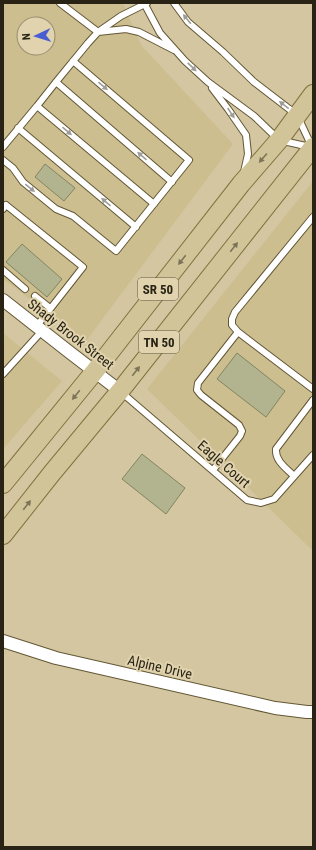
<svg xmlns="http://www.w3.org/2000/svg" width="316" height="850" font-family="'Roboto Condensed',sans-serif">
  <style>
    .built { fill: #cdbe90; fill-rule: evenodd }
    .building { fill: #b1b48e; stroke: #828560 }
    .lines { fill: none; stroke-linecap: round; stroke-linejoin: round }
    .lane-casing { stroke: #635735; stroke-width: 8 }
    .street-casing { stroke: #635735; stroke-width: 14 }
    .primary-casing { stroke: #83723f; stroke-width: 20 }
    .lane { stroke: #fff; stroke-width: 6 }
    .street { stroke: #fff; stroke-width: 12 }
    .primary { stroke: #d2c499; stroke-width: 18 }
    .oneway { fill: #9e9c96 }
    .oneway2 { fill: #7d7457 }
    .labels { text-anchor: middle; stroke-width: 4; stroke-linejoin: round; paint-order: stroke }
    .shield { fill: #e0d3ad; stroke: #5f5843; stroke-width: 1 }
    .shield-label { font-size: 13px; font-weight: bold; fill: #282315 }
    .street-label { font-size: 14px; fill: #282315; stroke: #e0d3ad }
  </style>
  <rect width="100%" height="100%" fill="#d3c6a0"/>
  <path class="built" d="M3,3H123L141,45L233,144L86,341L3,279ZM24,24H48V48H24Z
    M313,181V551L147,389Z
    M3,333L62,381L3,449Z"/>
  <path class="building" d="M45,164L75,188L64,201L35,177Z
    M22,244L62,279L47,297L6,262Z
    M237,353L285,391L266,417L217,379Z
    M142,454L185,488L166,514L122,479Z"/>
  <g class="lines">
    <defs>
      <path id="lane" d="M60,3L98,32L126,29L139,32L174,50
        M144,3L160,33L185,61L208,82L254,116L279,140L310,147
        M174,3L188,22L223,52L254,82L297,115L312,147
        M56,82L172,182
        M212,88L228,109L246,135L248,154L244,172
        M37,106L154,204
        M18,128L136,227
        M3,147L37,106L56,82L88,43L98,32L121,16L147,3
        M3,160L13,168L23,182L56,209L73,216L116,251L189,160L73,61
        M3,209L6,205L83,267L36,327
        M3,270L25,289
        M35,296L50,308
        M238,332L313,389
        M3,374L42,331
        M121,392L247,500L261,503L274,499L313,455
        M213,470L240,436L242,431L239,425L201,395L197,390L198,383L238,332L232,325V319L235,312L313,217
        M294,476C286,468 275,461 276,449L313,400"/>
      <path id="street" d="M3,300L68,351L120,391
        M3,641L56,658L275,708L307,712H313"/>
      <path id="primary" d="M3,484L95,371L241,184L279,140L313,94
        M3,535L52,473L120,391L313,147"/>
    </defs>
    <use href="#lane" class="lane-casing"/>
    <use href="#street" class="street-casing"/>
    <use href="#primary" class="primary-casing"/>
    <use href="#lane" class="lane"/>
    <use href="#street" class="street"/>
    <use href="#primary" class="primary"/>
  </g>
  <defs><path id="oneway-solid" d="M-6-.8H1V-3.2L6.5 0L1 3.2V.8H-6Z"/></defs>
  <g class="oneway">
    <use href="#oneway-solid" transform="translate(187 19) rotate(-129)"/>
    <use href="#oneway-solid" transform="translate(192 67) rotate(44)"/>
    <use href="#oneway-solid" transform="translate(103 86) rotate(40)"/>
    <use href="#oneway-solid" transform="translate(284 105) rotate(-142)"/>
    <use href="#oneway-solid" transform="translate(231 113) rotate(56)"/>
    <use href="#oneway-solid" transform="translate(67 131) rotate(40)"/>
    <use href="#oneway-solid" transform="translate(142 156) rotate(-139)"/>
    <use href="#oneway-solid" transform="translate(30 188) rotate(39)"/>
    <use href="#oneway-solid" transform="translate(106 202) rotate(-140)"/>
  </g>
  <g class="oneway2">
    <use href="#oneway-solid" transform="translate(263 158) rotate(131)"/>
    <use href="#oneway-solid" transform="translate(234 247) rotate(-52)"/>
    <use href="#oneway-solid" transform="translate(182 260) rotate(128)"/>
    <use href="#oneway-solid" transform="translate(136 371) rotate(-52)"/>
    <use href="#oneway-solid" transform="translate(76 395) rotate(129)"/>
    <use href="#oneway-solid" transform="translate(27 505) rotate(-52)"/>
  </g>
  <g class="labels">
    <g class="shield">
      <rect x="138" y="278" width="40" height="22" rx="3"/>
      <rect x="139" y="331" width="40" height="22" rx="3"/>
    </g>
    <g class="shield-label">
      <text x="158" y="294">SR 50</text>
      <text x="159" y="347">TN 50</text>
    </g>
    <g class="street-label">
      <text transform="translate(71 334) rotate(38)" y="5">Shady Brook Street</text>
      <text transform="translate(224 464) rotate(41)" y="5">Eagle Court</text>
      <text transform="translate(160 667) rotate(13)" y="5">Alpine Drive</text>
    </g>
  </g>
  <rect width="316" height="850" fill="none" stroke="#282315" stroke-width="8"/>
  <g transform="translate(36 36) rotate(266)"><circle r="19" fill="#e0d3ad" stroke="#968d70"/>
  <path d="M0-3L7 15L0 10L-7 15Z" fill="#495ed2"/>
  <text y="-6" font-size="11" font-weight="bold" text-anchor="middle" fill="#282315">N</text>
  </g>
</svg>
